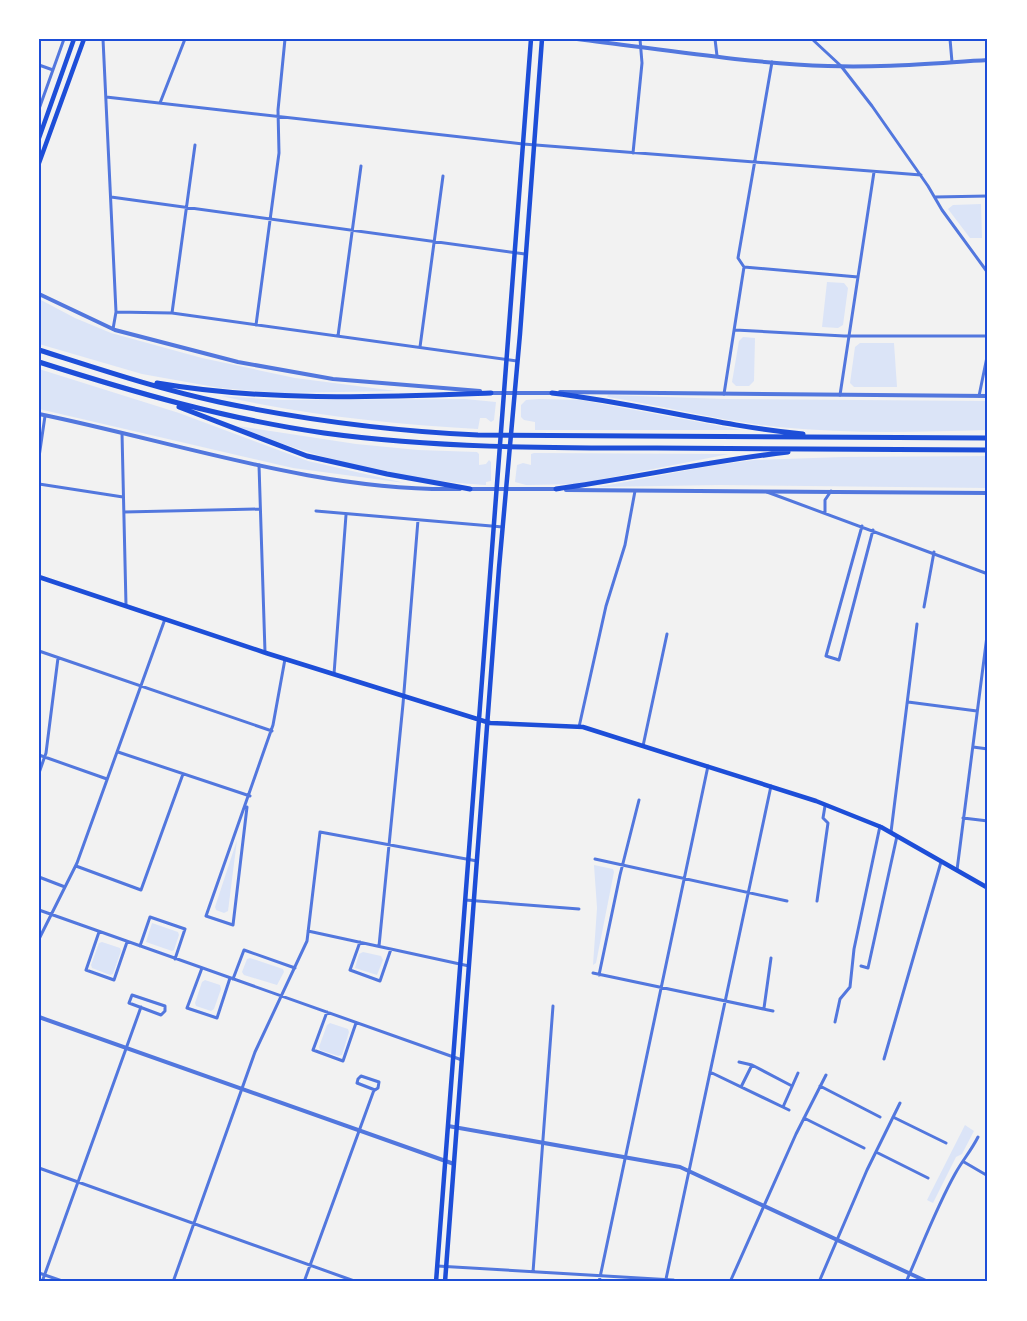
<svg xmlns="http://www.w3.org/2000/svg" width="1027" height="1321" font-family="Poppins,sans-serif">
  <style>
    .green { fill: #dbe4f7 }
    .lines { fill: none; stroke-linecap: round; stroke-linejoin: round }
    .minor { stroke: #5277de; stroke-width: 3 }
    .tertiary { stroke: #5277de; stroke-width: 4 }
    .secondary { stroke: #1d4ed8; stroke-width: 4.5 }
    .primary { stroke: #1d4ed8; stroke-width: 4.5 }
    .motorway { stroke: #1d4ed8; stroke-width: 5 }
    .neatline { fill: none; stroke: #1d4ed8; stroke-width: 2 }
  </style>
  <rect width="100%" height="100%" fill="#f2f2f2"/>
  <path class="green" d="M981,204L982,238H970L948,209L953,205Z
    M827,282L844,283L848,288L843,325L838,328L822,327Z
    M39,299L75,318L111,333L202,358L295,378L396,391L282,393L220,388L142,374L39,344Z
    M743,337L755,338L754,381L749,386H736L732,382L739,341Z
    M860,343H894L897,387H854L850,383L855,347Z
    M39,369L179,413L308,461L405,483L293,468L39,409Z
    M608,395L725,399L988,401V430C918,432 848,434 778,427C720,421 664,406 607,397Z
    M221,396L283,400L465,399L496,402L494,420L491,422L486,418H480L478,429C391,424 306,415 221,396Z
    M539,399L581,400L742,430H535V422L524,420L521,417V405L526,400Z
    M237,426L356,444L418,450L477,452L479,454V465L486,464L489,460L491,462V481L486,482V485C400,480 316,459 237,426Z
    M534,453L729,454L578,484L526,485L515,482L517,465L523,463L531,465V454Z
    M988,456V488L720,485L598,487L710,466L754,460L843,457Z
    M237,840L228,911L224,913L216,910L215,907Z
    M594,865L613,869L614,872L596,963L593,965L597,908Z
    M152,923L178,932L179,935L174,950L172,951L146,942Z
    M102,942L120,948L121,951L113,974L110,975L92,968L91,965L99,943Z
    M363,952L381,956L383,960L377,975L355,968L359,954Z
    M250,958L283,969L284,972L277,985L244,975L242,972L247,959Z
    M205,980L220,985L221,989L214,1009L211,1011L196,1006L195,1003L202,982Z
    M330,1023L348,1029L349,1032L342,1055L338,1056L320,1050L319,1047L327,1025Z
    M965,1125L974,1131L962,1154L956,1157L933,1203L927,1200Z"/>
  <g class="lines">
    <path class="minor" d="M103,39L116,312L113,329
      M715,39L717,56
      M812,39L841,66L872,106L928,186L942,210L988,273
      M950,39L952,62
      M39,65L53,70
      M106,97L523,144L921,175
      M160,103L185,39
      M39,109L64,39
      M633,153L642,63L640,39
      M111,197L525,254
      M935,197L988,196
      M744,267L858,277
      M116,312L172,313L517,361
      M172,313L195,145
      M256,325L279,153L278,110L285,39
      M735,330L844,336H988
      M338,336L361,166
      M420,347L443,176
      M724,394L744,267L738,258L772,62
      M840,395L874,172
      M979,396L988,352
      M122,433L126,605
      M39,457L45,416
      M259,465L265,652
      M39,484L123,497
      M767,492L988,574
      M316,511L503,527
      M124,512L260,509
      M825,513V500L831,491
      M862,526L826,656L839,660L873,530
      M924,607L934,552
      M39,651L272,731
      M334,674L346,515
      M908,702L977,711
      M579,727L606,606L625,545L635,491
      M643,746L667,634
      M973,747L988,749
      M118,752L250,796
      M39,755L107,779
      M39,773L46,753L58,658
      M247,807L233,925L206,916L273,725L285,659
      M963,818L988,821
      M891,832L917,624
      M595,859L787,901
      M76,866L141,890L183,774
      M957,870L988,628
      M39,877L65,887
      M465,900L579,909
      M817,901L828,823L823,818L825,806
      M39,910L462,1060
      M308,931L469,966
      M99,932L86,970L114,980L127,942
      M39,939L77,863L165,619
      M360,942L350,970L380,981L391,949
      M140,946L150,917L185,929L175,959
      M379,946L403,704L418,520
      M861,966L868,968L897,836
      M202,968L187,1008L217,1018L230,978
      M593,973L773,1011
      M599,975L620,875L639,800
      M233,979L244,950L295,968
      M132,995L165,1006V1011L161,1015L129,1003Z
      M764,1008L771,958
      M327,1012L313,1050L343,1061L356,1023
      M835,1022L840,999L850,987L854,949L880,826
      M884,1059L941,862
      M739,1062L752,1065L792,1086
      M710,1072L789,1110
      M361,1076L379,1082L378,1088L375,1090L357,1083L358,1079Z
      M820,1086L880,1117
      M741,1087L752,1065
      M783,1107L798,1073
      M893,1117L946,1143
      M804,1118L864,1148
      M876,1152L928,1178
      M964,1162L988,1176
      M39,1168L357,1282
      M437,1266L673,1280L678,1282
      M533,1272L553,1006
      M39,1273L65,1282
      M666,1279L771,786
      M42,1282L141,1007
      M173,1282L255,1052L307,941L320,832L477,861
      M304,1282L374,1090
      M599,1282L708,766
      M730,1282L796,1134L826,1075
      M819,1282L867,1170L900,1103
      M906,1282C922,1246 936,1208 955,1174C962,1161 971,1151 978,1137"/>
    <path class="tertiary" d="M577,39C660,49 744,63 828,66C881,68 935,63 988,60
      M39,294L115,330L238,362L333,379L480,391
      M560,392L988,396
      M491,393H552
      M39,414C176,442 319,492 460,489
      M470,489H559
      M566,490L988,493
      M39,1017L454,1164
      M448,1126L680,1167L928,1282"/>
    <path class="secondary" d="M39,577L266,653L490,723L583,727L816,801L881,827L988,888
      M436,1282L531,39
      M445,1282L499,568L520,334L542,39"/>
    <path class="primary" d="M39,138L74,39
      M39,163L84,39"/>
    <path class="motorway" d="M39,350C99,369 158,389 219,402C305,420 391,431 478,435L988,438
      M39,362C133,392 226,419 324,433C434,448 545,448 656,448C766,449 877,449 988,450
      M157,383C267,402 379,397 491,393
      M552,393C636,403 719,426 803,434
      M179,407L307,456L387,474L470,489
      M556,489C633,478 710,461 788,452"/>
  </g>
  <rect width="1027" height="1321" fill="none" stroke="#ffffff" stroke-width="81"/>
  <rect x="40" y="40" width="946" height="1240" class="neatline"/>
</svg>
